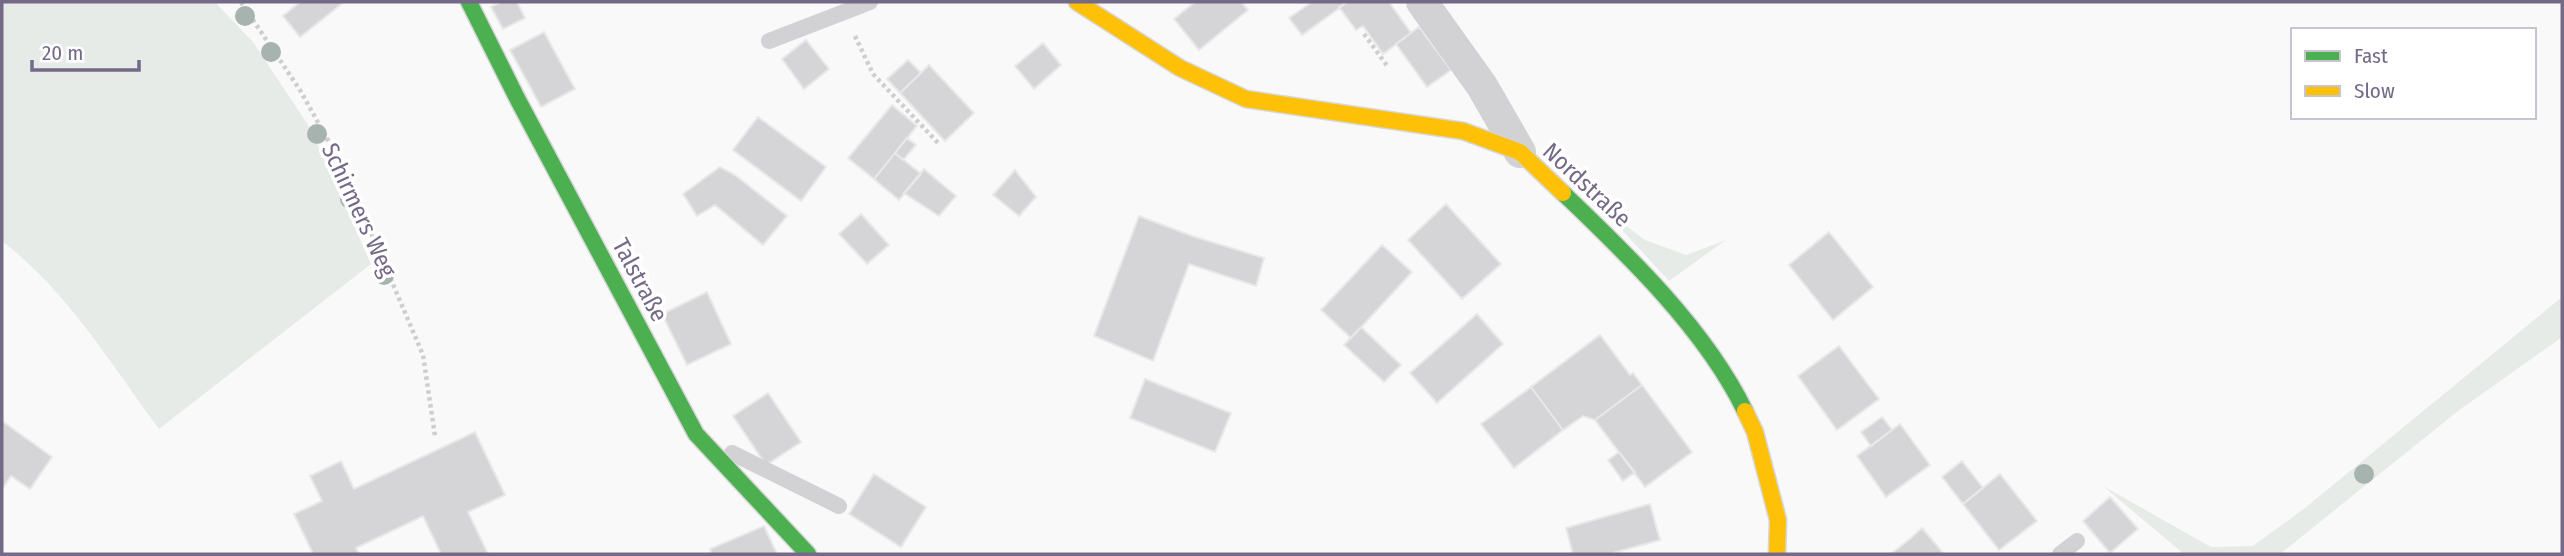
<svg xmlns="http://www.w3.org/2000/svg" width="2564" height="556" font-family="'Fira Sans Condensed',sans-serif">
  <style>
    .green { fill: #e6ebe8 }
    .building { fill: #d5d5d7; stroke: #e8e8e8; stroke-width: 2 }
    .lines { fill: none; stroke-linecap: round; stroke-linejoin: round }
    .fast-casing { stroke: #d7d6d8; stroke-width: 19 }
    .slow-casing { stroke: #d7d6d8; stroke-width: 19 }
    .path { stroke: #cececf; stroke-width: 4.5; stroke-dasharray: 3.5 3.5; stroke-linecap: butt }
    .lane { stroke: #d2d1d4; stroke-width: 16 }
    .street { stroke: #d2d1d4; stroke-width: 32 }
    .fast { stroke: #4caf50; stroke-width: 16 }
    .slow { stroke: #ffc107; stroke-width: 16 }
    .tree { fill: #a7b3af }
    .labels { text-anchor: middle; stroke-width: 7; stroke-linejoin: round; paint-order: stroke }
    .street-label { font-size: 24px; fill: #746a88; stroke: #fff }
  </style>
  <rect width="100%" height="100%" fill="#f9f9f9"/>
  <path class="green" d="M2,2H215L253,42L310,128L371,264L159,429C111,364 67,291 2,241Z
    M1602,208L1645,240L1686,255L1726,240L1669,281Z
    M2562,297V337L2458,411L2280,554H2184L2103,486L2211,547L2253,546L2305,508Z"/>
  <path class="building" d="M300,2H344L300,37L283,16Z
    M501,2H517L525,18L503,29L491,7Z
    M1195,2H1241L1248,10L1199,50L1174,19Z
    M1312,2H1343L1345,4L1302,35L1289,18Z
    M1347,2H1389L1411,33L1383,54L1363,26L1356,30L1339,7Z
    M1419,27L1451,70L1427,87L1396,44Z
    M544,32L575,89L541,107L510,50Z
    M806,40L829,69L804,89L782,59Z
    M1043,43L1061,65L1034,89L1015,66Z
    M908,60L921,73L900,93L887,79Z
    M929,65L974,113L945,141L900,93Z
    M892,105L917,126L874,179L848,158Z
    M758,117L826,167L801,201L733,150Z
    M907,138L916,145L903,160L895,153Z
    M895,153L921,174L899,200L874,179Z
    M720,167L735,175L787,216L763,245L715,205L697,216L683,194Z
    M924,169L956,196L939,216L904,193Z
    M1015,170L1036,197L1019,216L993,195Z
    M1446,204L1501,264L1462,299L1408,240Z
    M861,214L889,245L867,264L839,234Z
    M1139,216L1192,236L1264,258L1256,286L1189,264L1153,361L1094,336Z
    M1829,232L1873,287L1833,320L1789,265Z
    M1382,245L1412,272L1351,338L1321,310Z
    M707,292L731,344L687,365L662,314Z
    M1477,314L1503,344L1437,403L1410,373Z
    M1361,327L1401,365L1384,382L1344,345Z
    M1600,335L1630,375L1633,373L1642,385L1595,420L1583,416L1563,430L1531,387Z
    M1839,346L1879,399L1837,430L1798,376Z
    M1145,379L1231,413L1215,452L1130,418Z
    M1642,385L1692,452L1645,487L1595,420Z
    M1531,387L1563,430L1514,468L1481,424Z
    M768,393L801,442L766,465L733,416Z
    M1882,417L1892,430L1871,446L1861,432Z
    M2,421L52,457L30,489L11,476L2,489Z
    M1900,424L1930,465L1886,497L1857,456Z
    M475,432L505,495L468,512L488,554H441L423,516L356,548L359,554H313L294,514L322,501L310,476L341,461L354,489Z
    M1619,452L1635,472L1623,481L1608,460Z
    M1962,461L1983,488L1963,504L1942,477Z
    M874,474L926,507L901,547L849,514Z
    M2000,474L2037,521L1999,550L1963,504Z
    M2110,497L2138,529L2110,553L2083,521Z
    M1650,504L1660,540L1609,554H1573L1566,528Z
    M764,526L777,554H712L710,549Z
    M1922,528L1944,554H1891L1911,538Z"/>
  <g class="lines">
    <defs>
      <path id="fast" d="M469,2L518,100L696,434L808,554
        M1563,193C1628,255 1706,330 1745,411"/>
      <path id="slow" d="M1077,2L1180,68L1246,99L1463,131L1520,152L1563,193
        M1745,411L1755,432L1778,520L1777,554"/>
    </defs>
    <use href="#fast" class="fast-casing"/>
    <use href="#slow" class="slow-casing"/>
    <path class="path" d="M241,2L300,90L335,153L366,221L423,355L435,436
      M1364,34L1388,67
      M855,36L873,74L940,145"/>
    <path class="lane" d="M769,41L870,2
      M732,453L839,506
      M2060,554L2077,541"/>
    <path class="street" d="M1422,2L1482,86L1520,152"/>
    <use href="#fast" class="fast"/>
    <use href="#slow" class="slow"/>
  </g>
  <g class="tree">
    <circle cx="245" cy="16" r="10"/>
    <circle cx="271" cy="52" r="10"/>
    <circle cx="317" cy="134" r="10"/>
    <circle cx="350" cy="199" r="10"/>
    <circle cx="384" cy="275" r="10"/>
    <circle cx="2364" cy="474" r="10"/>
  </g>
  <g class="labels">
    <g class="street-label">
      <text transform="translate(1587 185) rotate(43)" y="8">Nordstraße</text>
      <text transform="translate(359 210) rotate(65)" y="8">Schirmers Weg</text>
      <text transform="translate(640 280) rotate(62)" y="8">Talstraße</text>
    </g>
  </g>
  <rect width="2564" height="556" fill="none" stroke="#746a88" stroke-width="7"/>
  <rect x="2291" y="28" width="245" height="91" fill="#ffffff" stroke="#c7c3cf" stroke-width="2"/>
  <rect x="2305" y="51" width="35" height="10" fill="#4caf50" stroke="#c7c3cf" stroke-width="2"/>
  <text x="2354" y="63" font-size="21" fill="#746a88">Fast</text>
  <rect x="2305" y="86" width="35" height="10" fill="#ffc107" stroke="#c7c3cf" stroke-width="2"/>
  <text x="2354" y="98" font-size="21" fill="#746a88">Slow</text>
  <path d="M32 60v10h107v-10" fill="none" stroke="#746a88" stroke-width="3.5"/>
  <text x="42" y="60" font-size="21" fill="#746a88" stroke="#ffffff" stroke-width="5" paint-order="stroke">20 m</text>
</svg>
